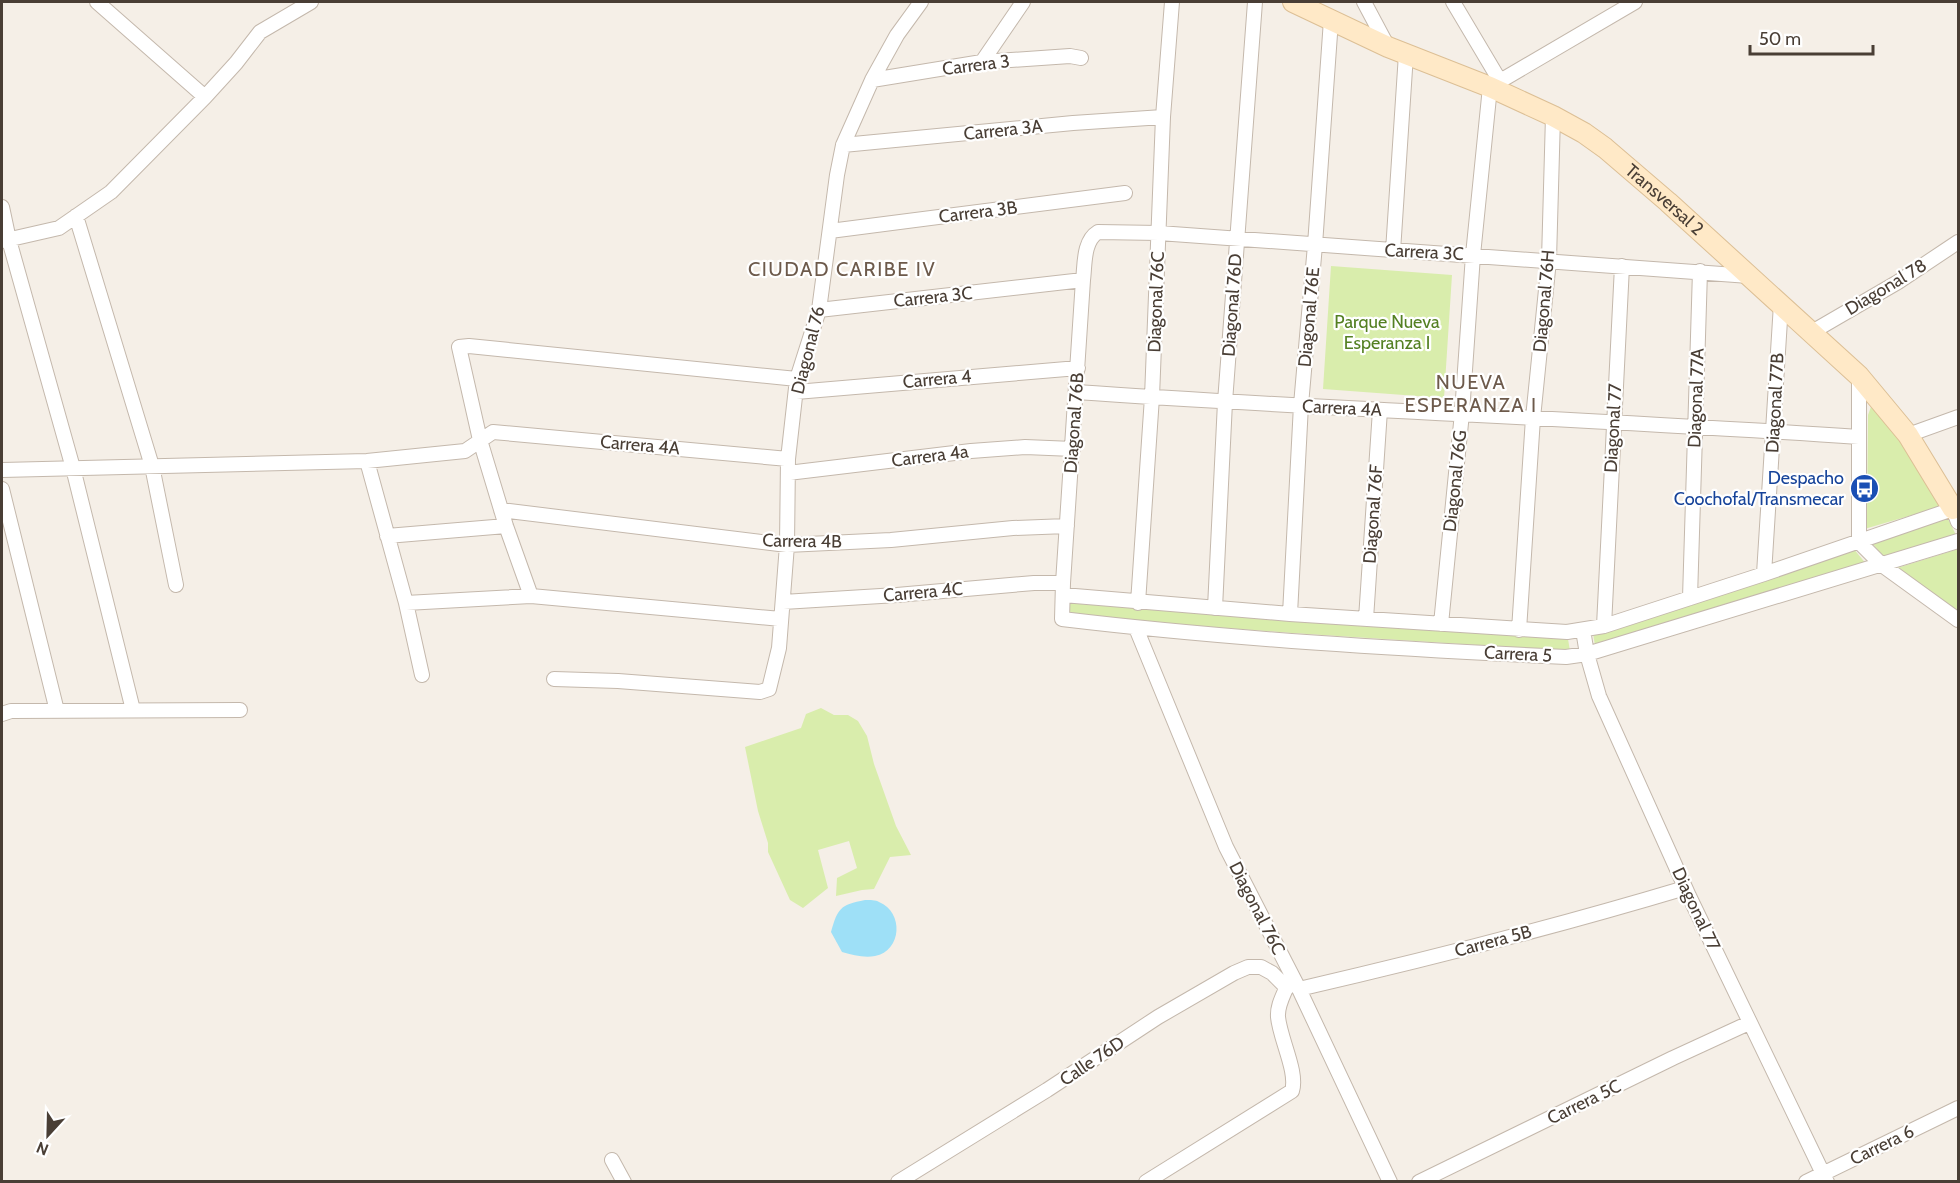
<svg xmlns="http://www.w3.org/2000/svg" width="1960" height="1183" font-family="Cabin,sans-serif">
  <style>
    .green { fill: #d9edac }
    .water { fill: #9ee0f7 }
    .lines { fill: none; stroke-linecap: round; stroke-linejoin: round }
    .street-casing { stroke: #c4b8ac; stroke-width: 16 }
    .secondary-casing { stroke: #dcbf95; stroke-width: 22 }
    .street { stroke: #fff; stroke-width: 14 }
    .secondary { stroke: #ffe9c7; stroke-width: 20 }
    .labels { text-anchor: middle; stroke-width: 4.5; stroke-linejoin: round; paint-order: stroke }
    .street-label { font-size: 18px; fill: #493e35; stroke: #fff }
    .park-label { font-size: 18px; fill: #548023; stroke: #fff }
    .transit-label { font-size: 18px; fill: #164399; stroke: #fff; text-anchor: end }
    .neighbourhood-label { font-size: 20px; letter-spacing: 1.5px; fill: #6d5a4b; stroke: #fff }
  </style>
  <rect width="100%" height="100%" fill="#f5efe7"/>
  <path class="green" d="M1331,266L1452,275L1444,398L1323,389Z
    M1872,404L1881,411L1943,506L1861,530L1859,523L1867,518L1868,415Z
    M1947,517L1957,537L1885,558L1872,543Z
    M1853,548L1867,565L1595,646L1593,633Z
    M1958,549V614L1897,568Z
    M1067,603L1568,639L1570,651L1292,633L1068,616Z
    M821,708L834,715H848L858,721L867,736L874,764L896,826L911,855L890,857L874,889L862,890L836,896L837,878L857,868L849,841L818,850L828,888L803,908L790,900L768,852V843L758,811L745,747L801,728L806,714Z"/>
  <path class="water" d="M865,900C870,900 876,900 879,902C904,912 902,951 875,956C864,958 853,955 842,952L831,932C838,908 840,905 865,900Z"/>
  <g class="lines">
    <defs>
      <path id="street" d="M97,2L205,97
        M1364,2L1388,47
        M1453,2L1500,81
        M982,62L1023,2
        M872,80L982,62L1070,56L1081,58
        M843,145L1073,123L1163,117
        M2,207L9,240L73,468L133,710
        M76,216L152,466L176,585
        M830,231L1125,193
        M2,241L59,228L111,192L205,97L236,63L260,32L311,2
        M1393,251L1406,54
        M1749,276L1159,233L1098,232C1083,241 1085,265 1083,280L1063,583L1062,619C1229,639 1398,649 1566,657L1587,654L1958,541
        M819,310L1083,280
        M1812,332L1898,282L1958,242
        M1859,376V542L1882,565L1958,620
        M796,392L1078,368
        M1076,392C1337,410 1598,419 1859,437
        M1908,435L1958,417
        M367,461L406,603L531,596L781,619
        M2,470L367,461L465,451L493,432L788,459
        M788,473L971,451L1025,447L1073,449
        M2,489L57,711
        M501,510L787,545L891,540L1013,528L1067,526
        M387,536L506,526
        M1764,574L1781,304
        M1063,595L1290,614L1567,632L1604,626L1764,574L1953,509L1958,522
        M531,596L506,526L480,440L459,347L469,346L797,379
        M1690,598L1700,271
        M783,602L897,595L1034,583H1063
        M406,603L422,675
        M1138,603L1152,397L1163,117L1172,2
        M1215,608L1225,402L1255,2
        M1290,614L1301,405L1315,245L1331,20
        M1366,619L1380,410
        M1441,624L1462,413L1473,255L1490,87L1635,2
        M1604,626L1622,266
        M1136,628L1226,847L1299,989L1390,1182
        M1519,630L1533,418L1549,260L1553,116
        M1583,630L1587,654L1599,696L1689,896L1827,1182
        M554,679L618,681L760,692L769,689L779,648L787,545L788,459L797,379L819,310L837,175L843,145L872,80L897,35L921,2
        M2,714L11,711L240,710
        M1299,989C1429,959 1558,926 1685,888
        M612,1160L624,1182
        M898,1182L1047,1090L1158,1017L1234,973L1248,967H1261L1272,973L1287,988
        M1146,1182L1292,1091C1298,1072 1280,1039 1278,1017C1277,1004 1285,993 1289,981
        M1419,1182L1673,1058L1749,1023
        M1806,1182L1958,1108"/>
      <g id="secondary">
        <path id="s1" d="M1293,2L1388,47L1490,87L1553,116L1584,133L1605,148L1668,202L1859,376L1908,435L1953,509"/>
      </g>
    </defs>
    <use href="#street" class="street-casing"/>
    <use href="#secondary" class="secondary-casing"/>
    <use href="#street" class="street"/>
    <use href="#secondary" class="secondary"/>
  </g>
  <defs>
    <symbol id="bus-disc" viewBox="-11 -11 22 22"><circle r="9.5" fill="#1a4fb4" stroke="#fff"/><path d="M-5-6H5V4H4V6H2V4H-2V6H-4V4H-5ZM-3.5-4V0h7V-4ZM-3.5 1.2v1.5H-2V1.2ZM2 1.2v1.5H3.5V1.2Z" fill="#fff"/></symbol>
  </defs>
  <g fill-rule="evenodd">
    <use href="#bus-disc" x="1848" y="472" width="33" height="33"/>
  </g>
  <g class="labels">
    <g class="street-label">
      <text transform="translate(976 65) rotate(-7)" y="6">Carrera 3</text>
      <text transform="translate(1003 130) rotate(-6)" y="6">Carrera 3A</text>
      <text dy="6" stroke="none"><textPath href="#s1" startOffset="424">Transversal 2</textPath></text>
      <text transform="translate(978 212) rotate(-7)" y="6">Carrera 3B</text>
      <text transform="translate(1424 252) rotate(3)" y="6">Carrera 3C</text>
      <text transform="translate(1886 287) rotate(-31)" y="6">Diagonal 78</text>
      <text transform="translate(933 297) rotate(-6)" y="6">Carrera 3C</text>
      <text transform="translate(1544 301) rotate(-85)" y="6">Diagonal 76H</text>
      <text transform="translate(1156 302) rotate(-88)" y="6">Diagonal 76C</text>
      <text transform="translate(1232 305) rotate(-86)" y="6">Diagonal 76D</text>
      <text transform="translate(1309 317) rotate(-85)" y="6">Diagonal 76E</text>
      <text transform="translate(808 350) rotate(-76)" y="6">Diagonal 76</text>
      <text transform="translate(937 379) rotate(-5)" y="6">Carrera 4</text>
      <text transform="translate(1696 398) rotate(-88)" y="6">Diagonal 77A</text>
      <text transform="translate(1775 403) rotate(-87)" y="6">Diagonal 77B</text>
      <text transform="translate(1342 408) rotate(3)" y="6">Carrera 4A</text>
      <text transform="translate(1074 423) rotate(-86)" y="6">Diagonal 76B</text>
      <text transform="translate(1613 428) rotate(-87)" y="6">Diagonal 77</text>
      <text transform="translate(640 445) rotate(5)" y="6">Carrera 4A</text>
      <text transform="translate(930 456) rotate(-7)" y="6">Carrera 4a</text>
      <text transform="translate(1455 481) rotate(-84)" y="6">Diagonal 76G</text>
      <text transform="translate(1373 514) rotate(-86)" y="6">Diagonal 76F</text>
      <text transform="translate(802 541) rotate(1)" y="6">Carrera 4B</text>
      <text transform="translate(923 592) rotate(-5)" y="6">Carrera 4C</text>
      <text transform="translate(1518 654) rotate(3)" y="6">Carrera 5</text>
      <text transform="translate(1257 908) rotate(63)" y="6">Diagonal 76C</text>
      <text transform="translate(1696 909) rotate(65)" y="6">Diagonal 77</text>
      <text transform="translate(1493 941) rotate(-15)" y="6">Carrera 5B</text>
      <text transform="translate(1092 1061) rotate(-34)" y="6">Calle 76D</text>
      <text transform="translate(1584 1102) rotate(-26)" y="6">Carrera 5C</text>
      <text transform="translate(1882 1145) rotate(-26)" y="6">Carrera 6</text>
    </g>
    <g class="park-label">
      <text x="1387" y="328">Parque Nueva<tspan x="1387" dy="21">Esperanza I</tspan></text>
    </g>
    <g class="transit-label">
      <text x="1844" y="484">Despacho<tspan x="1844" dy="21">Coochofal/Transmecar</tspan></text>
    </g>
    <g class="neighbourhood-label">
      <text x="842" y="276">CIUDAD CARIBE IV</text>
      <text x="1471" y="389">NUEVA<tspan x="1471" dy="23">ESPERANZA I</tspan></text>
    </g>
  </g>
  <rect width="1960" height="1183" fill="none" stroke="#493e35" stroke-width="6"/>
  <g transform="translate(48 1135) rotate(202)" stroke="#ffffff" stroke-width="4.5" paint-order="stroke">
  <path d="M0-4.5L10 22L0 15L-10 22Z" fill="#493e35"/>
  <text y="-9" font-size="16" font-weight="bold" text-anchor="middle" fill="#493e35">N</text>
  </g>
  <path d="M1750 45v9h123v-9" fill="none" stroke="#493e35" stroke-width="3"/>
  <text x="1759" y="45" font-size="18" fill="#493e35" stroke="#ffffff" stroke-width="4.5" paint-order="stroke">50 m</text>
</svg>
